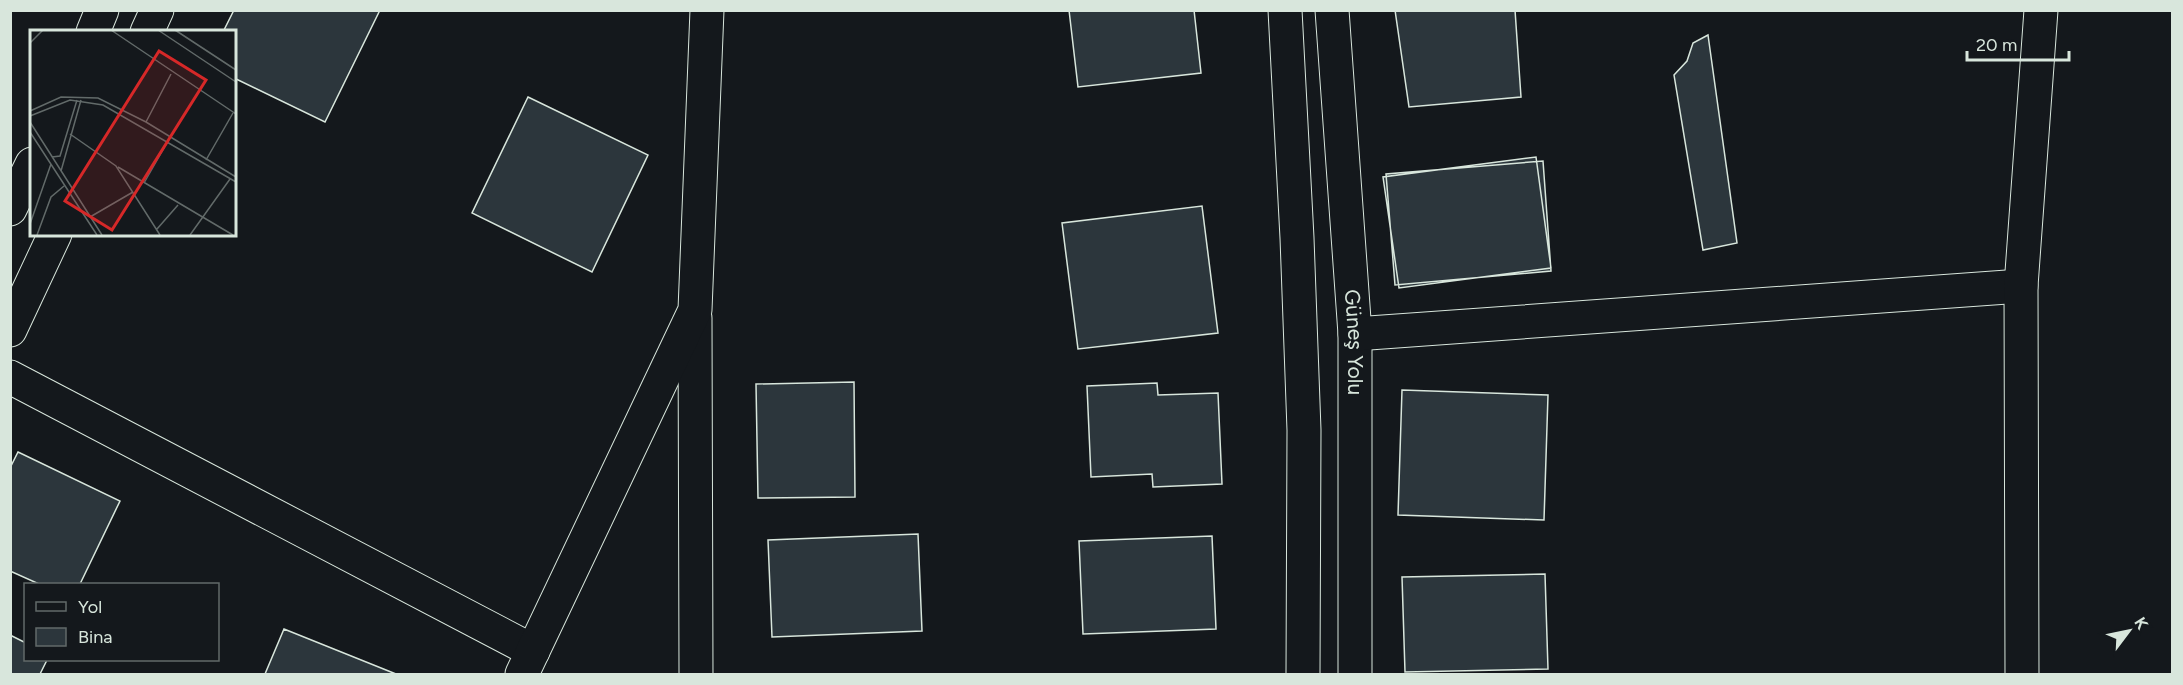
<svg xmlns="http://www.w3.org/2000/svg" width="2183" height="685" font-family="Figtree,sans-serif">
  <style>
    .building { fill: #2c363c; stroke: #d8e6dc; stroke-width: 1.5 }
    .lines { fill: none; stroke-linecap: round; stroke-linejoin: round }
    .minor-casing { stroke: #d8e6dc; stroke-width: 35 }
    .minor { stroke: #14181c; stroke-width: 33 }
    .labels { text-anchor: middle; stroke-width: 4.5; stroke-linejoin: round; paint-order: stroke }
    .street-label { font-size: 21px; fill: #d8e6dc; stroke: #14181c }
    .inset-road { fill: none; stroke: #626a69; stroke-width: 1.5 }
    .view { fill: #d62828; fill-opacity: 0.15; stroke: #d62828; stroke-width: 3 }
    .inset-edge { fill: none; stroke: #d8e6dc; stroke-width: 3 }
  </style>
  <rect width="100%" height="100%" fill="#14181c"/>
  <path class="building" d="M234,10H380L325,122L234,78V32H223Z
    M1069,10H1194L1201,73L1078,87Z
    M1395,10H1515L1521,97L1409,107Z
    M1708,35L1737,243L1703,250L1674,75L1687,61L1693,43Z
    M528,97L648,155L592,272L472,213Z
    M1536,157L1551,268L1399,288L1383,177Z
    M1543,161L1551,271L1395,285L1386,174Z
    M1202,206L1218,333L1078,349L1062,223Z
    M854,382L855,497L758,498L756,384Z
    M1157,383L1158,395L1218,393L1222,484L1153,487L1152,474L1091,477L1087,386Z
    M1402,390L1548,395L1544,520L1398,515Z
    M18,452L120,501L80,584H39L10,571V468Z
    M918,534L922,631L772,637L768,540Z
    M1212,536L1216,629L1083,634L1079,541Z
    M1545,574L1548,669L1405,672L1402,577Z
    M284,629L396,674H265Z
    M10,635L26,643V660H47L40,674H10Z"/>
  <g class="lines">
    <defs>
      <g id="minor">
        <path d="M1285,10L1297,238L1304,430L1303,674"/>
        <path id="s1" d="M1332,10L1355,334V674"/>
        <path d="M93,32L102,10"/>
        <path d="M147,32L157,10"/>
        <path d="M10,209L32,164"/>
        <path d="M695,318L696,674"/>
        <path d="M10,330L55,234"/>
        <path d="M1355,334L2021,286"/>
        <path d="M10,377L533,651"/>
        <path d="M522,674L695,310L707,10"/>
        <path d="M2022,674L2021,286L2041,10"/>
      </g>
    </defs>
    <use href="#minor" class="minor-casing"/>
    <use href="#minor" class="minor"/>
  </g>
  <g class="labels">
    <g class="street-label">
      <text dy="7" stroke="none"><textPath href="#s1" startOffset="333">Güneş Yolu</textPath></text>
    </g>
  </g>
  <g transform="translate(30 30)">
    <rect width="206" height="206" fill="#14181c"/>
    <path class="inset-road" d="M81,0L206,84M128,0L206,52M145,0L206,40M0,13L13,0M0,81L31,67L68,68L116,92L206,147M0,86L40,70L73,75L206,152M0,92L72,205M116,92L141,44M0,102L67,205M40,104L86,136L130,205M22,127L30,126L47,70M176,130L203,83M88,137L203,205M31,141L51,70M114,153L138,111M60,187L103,162M0,194L21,134M127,199L148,175M7,205L21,167L34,156M160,205L200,149"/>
    <path class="view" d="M129,21L176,50L82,200L35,171Z"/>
    <rect width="206" height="206" class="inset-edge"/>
  </g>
  <rect width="2183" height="685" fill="none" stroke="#d8e6dc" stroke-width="24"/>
  <rect x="24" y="583" width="195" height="78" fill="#14181c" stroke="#626a69" stroke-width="1.5"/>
  <rect x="36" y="602" width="30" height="9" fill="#14181c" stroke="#626a69" stroke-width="1.5"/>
  <text x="78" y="613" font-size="18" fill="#d8e6dc">Yol</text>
  <rect x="36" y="628" width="30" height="18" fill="#2c363c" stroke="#626a69" stroke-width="1.5"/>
  <text x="78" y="643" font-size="18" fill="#d8e6dc">Bina</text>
  <g transform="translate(2129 631) rotate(58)" stroke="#14181c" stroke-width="4.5" paint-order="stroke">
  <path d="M0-4.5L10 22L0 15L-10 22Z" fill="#d8e6dc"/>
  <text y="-9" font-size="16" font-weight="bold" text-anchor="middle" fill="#d8e6dc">K</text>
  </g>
  <path d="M1967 51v9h102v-9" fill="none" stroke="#d8e6dc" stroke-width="3"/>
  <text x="1976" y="51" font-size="18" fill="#d8e6dc" stroke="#14181c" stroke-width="4.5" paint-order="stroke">20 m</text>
</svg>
